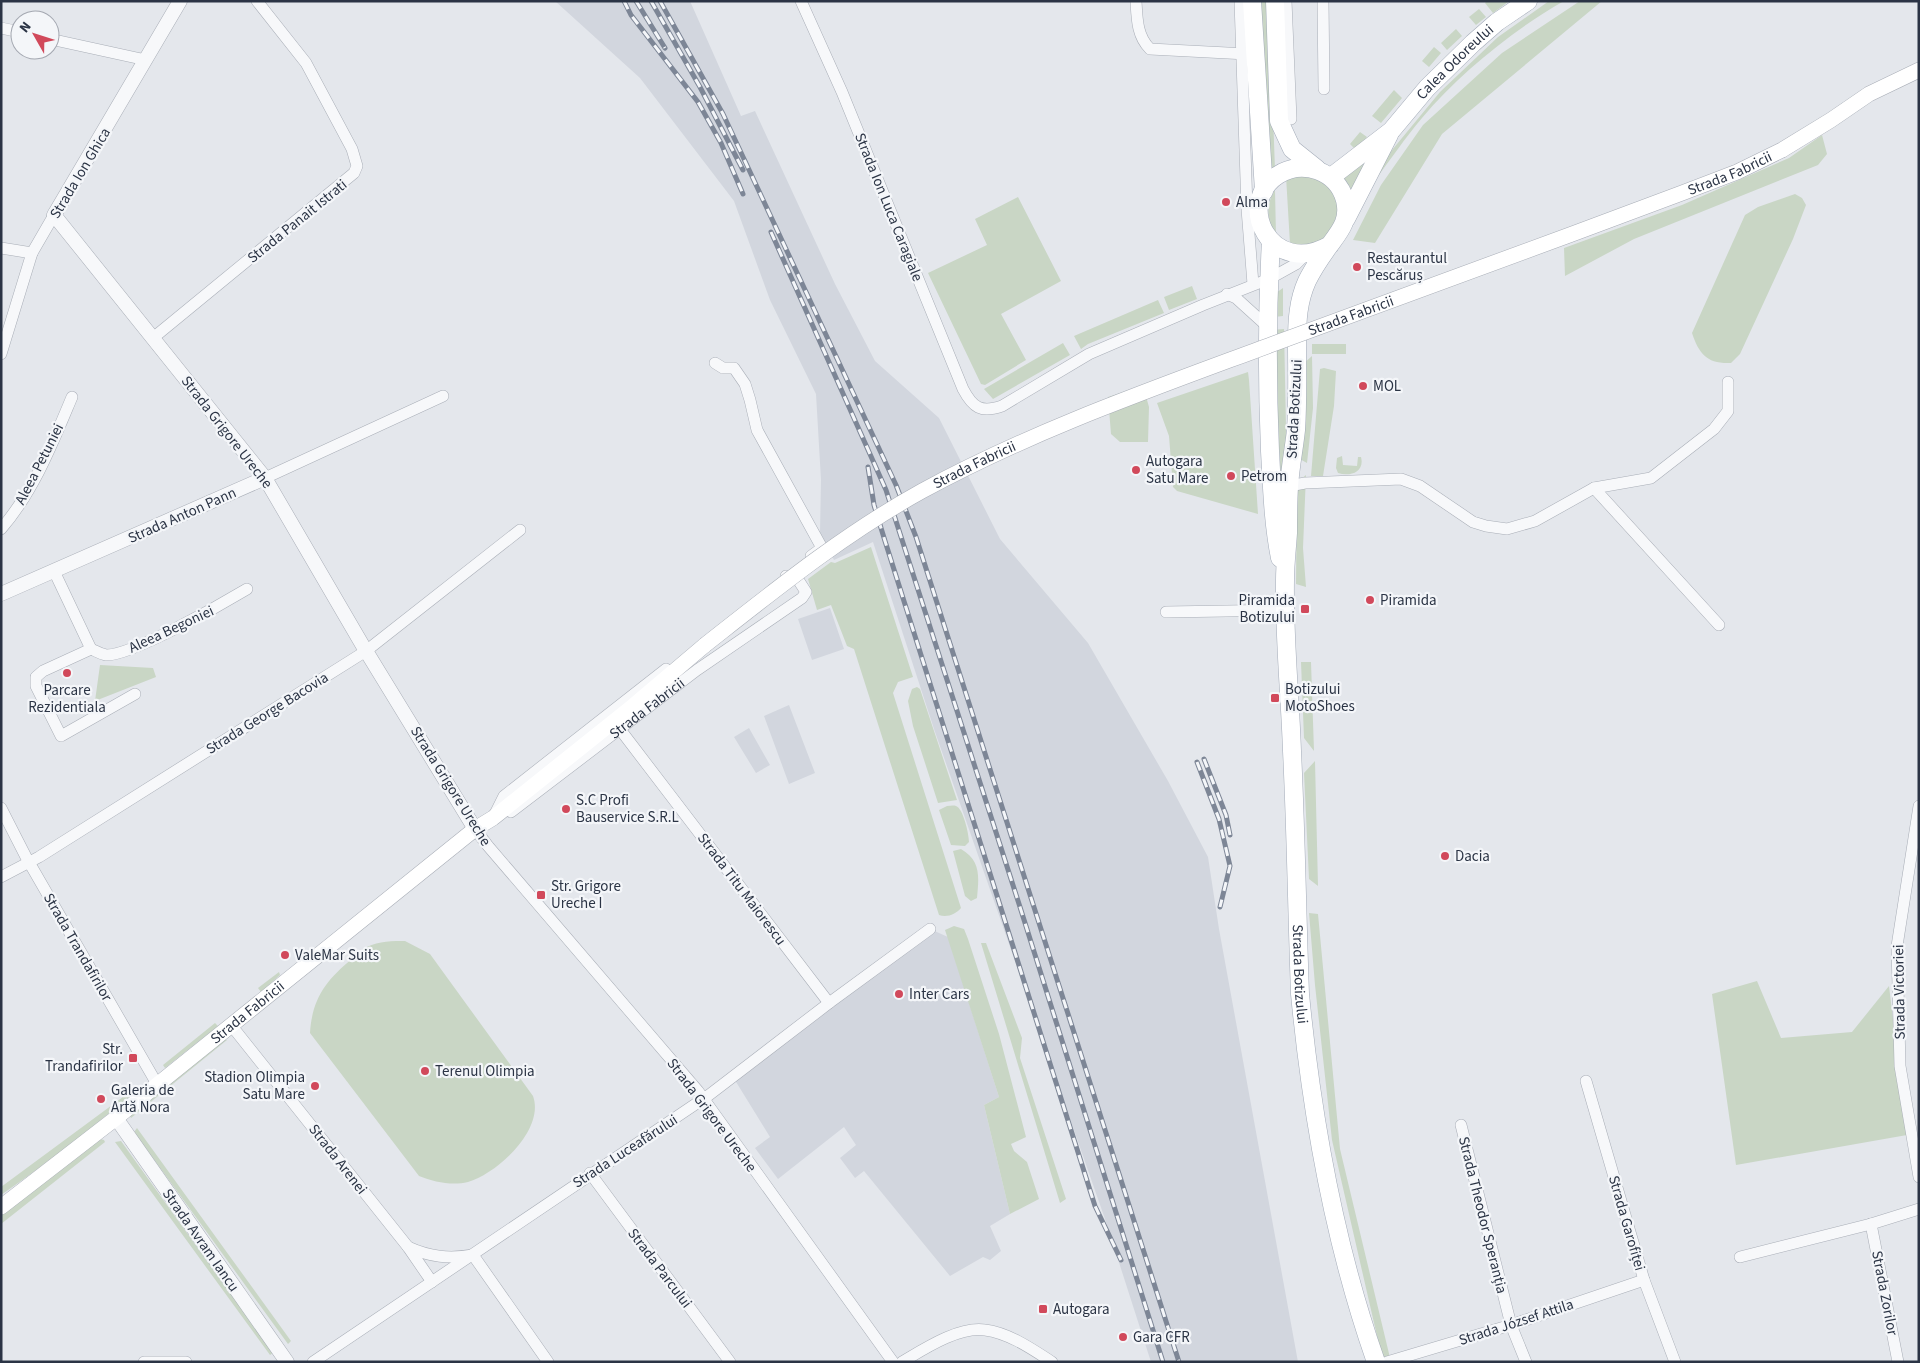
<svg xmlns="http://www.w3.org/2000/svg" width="1920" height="1363" font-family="'Source Sans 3',sans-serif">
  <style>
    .built { fill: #d2d6de }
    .green { fill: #c9d6c5 }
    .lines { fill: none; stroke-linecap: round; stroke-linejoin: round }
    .minor-casing { stroke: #a9aeb7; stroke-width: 12 }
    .tertiary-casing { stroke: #a9aeb7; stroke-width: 15 }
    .secondary-casing { stroke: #a9aeb7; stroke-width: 16 }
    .primary-casing { stroke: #a3abb8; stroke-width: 19 }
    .minor { stroke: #f7f8fa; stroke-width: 11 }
    .tertiary { stroke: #f7f8fa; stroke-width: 14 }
    .secondary { stroke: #fff; stroke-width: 15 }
    .primary { stroke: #fff; stroke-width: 18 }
    .rail-casing { stroke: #7d8696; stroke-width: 5 }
    .rail { stroke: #f4f6f9; stroke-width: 3; stroke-dasharray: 9; stroke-linecap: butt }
    .secondary-bridge-casing { stroke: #a9aeb7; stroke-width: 16; stroke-linecap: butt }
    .secondary-bridge { stroke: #fff; stroke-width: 15 }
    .poi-dot { fill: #d1495b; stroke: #f4f6f9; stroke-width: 2 }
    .labels { text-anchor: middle; stroke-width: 4.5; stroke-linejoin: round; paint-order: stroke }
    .street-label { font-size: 15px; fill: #2b3445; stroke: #f4f6f9 }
    .poi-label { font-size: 15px; fill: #2b3445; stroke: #f4f6f9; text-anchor: start }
  </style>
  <rect width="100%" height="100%" fill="#e4e7ec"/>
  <path class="built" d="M555,1H690L741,116L755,111L835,284L875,361L939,418L1000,539L1088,643L1168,781L1208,857L1219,929L1298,1362H1151L1105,1219L934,729L873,542L834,560L820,533L821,480L816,394L770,300L734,201L640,78Z
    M830,608L844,649L812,660L798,619Z
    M789,705L815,773L789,784L764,716Z
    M749,728L770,765L756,773L734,737Z
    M930,929L948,937L999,1097L984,1105L1010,1214L990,1226L1001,1251L990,1260L983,1257L950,1276L864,1171L855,1178L840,1158L856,1145L844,1127L778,1179L755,1148L770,1137L733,1077Z"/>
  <path class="green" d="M1259,1H1269L1275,170L1266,177Z
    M1487,1H1507L1508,2L1493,13L1485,3Z
    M1549,1H1564C1513,30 1459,74 1422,118C1405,138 1391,159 1375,180L1378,167L1440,92L1498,37Z
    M1580,1H1602L1442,134L1375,243L1353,240L1381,185L1423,125L1502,53Z
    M1479,9L1486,17L1476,25L1469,17Z
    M1456,29L1462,36L1447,50L1441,43Z
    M1434,47L1441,53L1429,67L1422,61Z
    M1394,90L1402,98L1381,123L1372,116Z
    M1360,132L1367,137L1356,150L1350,144Z
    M1822,135L1827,154L1818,165L1634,239L1565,276L1564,248L1682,205L1789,158Z
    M1367,155L1372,159L1352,193L1350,187L1341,174Z
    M1319,174L1343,206L1335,233L1312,248L1290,244L1286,176Z
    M1275,190L1276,236C1267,221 1265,205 1275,190Z
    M1795,194L1802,198L1806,205L1793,239L1740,354L1731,363C1707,364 1699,354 1692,333L1745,215L1758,207Z
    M1018,197L1061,281L1001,314L1026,360L985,385L981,384L928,273L987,245L975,219Z
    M1192,286L1197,299L1169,310L1164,297Z
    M1283,288V316L1274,317L1273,295Z
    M1158,300L1164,313L1088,344L1081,349L1074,336Z
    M1284,329L1287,477H1281L1271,330Z
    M1063,343L1070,355L993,399L984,389Z
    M1312,344H1346V354H1312Z
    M1312,356L1313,408L1307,463L1298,458L1303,364Z
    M1324,368L1336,371L1334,406L1323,476H1311L1320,369Z
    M1248,372L1249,380L1258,514L1177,491L1173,487L1169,436L1157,403Z
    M1143,386L1149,407L1148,442H1120L1111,434L1108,397Z
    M1342,456L1343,465L1357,466L1358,457H1361C1365,472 1350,477 1338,473L1336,468L1337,458Z
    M1306,475L1303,548L1306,587L1296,584L1297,482Z
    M871,547L913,677L898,682L893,693L961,908C956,914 947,918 939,915L854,649L847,646L831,605L817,610L808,579L831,562L835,563Z
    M1301,662H1311L1314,751L1304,738Z
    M100,665L153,668L156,677L95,701Z
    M917,687L920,689L957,800L938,803L913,726L908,701L912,689Z
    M1315,761L1318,886L1309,879L1304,773Z
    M947,806C950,806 953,805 956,806C963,808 969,834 969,842L965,846L951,845L939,810Z
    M961,849C981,861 979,876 977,898L971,901L965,896L953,851Z
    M1309,913L1318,914L1340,1149L1391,1362H1383L1332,1140L1315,985Z
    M954,926L964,929L968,939L999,1034L1026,1137L1011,1144L1014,1151L1027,1162L1039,1199L1010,1214L984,1105L999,1097L945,930Z
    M405,941L430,954L533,1096C545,1129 498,1173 468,1182C452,1186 434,1182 419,1176L310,1033C312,999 326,980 352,959C357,955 362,950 367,947C379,941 393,941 405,941Z
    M981,943H986L1022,1038L1020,1058L1066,1199L1060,1203Z
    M279,972L280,975L261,992L258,988Z
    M1757,981L1781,1038L1852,1032L1889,986L1907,1135L1736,1165L1712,994Z
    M215,1023L218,1026L165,1068L163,1065Z
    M223,1039L227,1040L131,1118L130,1116Z
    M127,1094L130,1096C88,1131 46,1164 1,1195V1187Z
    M137,1128L291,1341L288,1344L134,1132Z
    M100,1139L104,1140L105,1142L1,1224V1214Z
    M121,1141L269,1347L273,1353L270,1355L115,1142Z"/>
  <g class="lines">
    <defs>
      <g id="minor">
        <path d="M801,1L842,92L963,389C973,408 981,413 1002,406L1089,354L1203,305L1269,279L1296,264L1306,254"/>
        <path d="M1136,1C1137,19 1137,36 1150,49L1247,54"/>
        <path d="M1240,1L1247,209L1253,284"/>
        <path d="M1286,1L1291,119"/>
        <path d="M1323,1L1324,89"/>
        <path d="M1,28L20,32"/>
        <path d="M50,39L146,60"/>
        <path d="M1,248L32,253"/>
        <path d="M1227,294L1236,298L1268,327"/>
        <path d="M153,338L354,173L357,166L352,149L306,63L257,1"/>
        <path d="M1,354L32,253L54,215"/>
        <path d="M715,363L723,368H734L745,384L750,400L757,430L822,548L811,556"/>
        <path d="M265,478L443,396"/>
        <path d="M1284,487L1305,483L1401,479L1420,486L1473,522L1486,526L1507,529L1535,521L1594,488L1651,478L1714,429L1728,411V382"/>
        <path d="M1594,488L1719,625"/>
        <path d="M1,529C34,491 53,442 72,397"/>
        <path d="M54,571L91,649C96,651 100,654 106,655C131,656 222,604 247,589"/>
        <path d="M1166,612L1286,610"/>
        <path d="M91,649L43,671L36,677V686L61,736L135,694"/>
        <path d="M619,728L829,1003"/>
        <path d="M1919,806L1897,946L1900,1066L1919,1177"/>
        <path d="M1,808L26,857L157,1084"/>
        <path id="s1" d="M511,812L697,670L802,598L806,592L797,578L786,576"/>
        <path d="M495,814L504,796L666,669"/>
        <path d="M475,829L488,846L698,1091L893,1362"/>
        <path d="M1,877L39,857L366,651L520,530"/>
        <path d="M231,1025L408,1247L432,1282"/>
        <path d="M1586,1081L1644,1280L1675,1362"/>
        <path d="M1461,1125L1511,1325L1526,1362"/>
        <path d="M590,1173L730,1362"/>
        <path d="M1871,1224L1898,1362"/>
        <path d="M408,1247C430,1257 449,1259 473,1255L548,1362"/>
        <path d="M1740,1257L1871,1224L1919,1209"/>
        <path d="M144,1362H186"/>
        <path d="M313,1362L709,1095L829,1003L930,929"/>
        <path d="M902,1362C924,1349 959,1326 985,1330C1009,1333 1032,1349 1052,1362"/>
        <path d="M1387,1362L1511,1325L1644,1280"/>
      </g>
      <path id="tertiary" d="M180,1L54,215L265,478L363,646L475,829
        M1,594L265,478
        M116,1118L287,1362"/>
      <g id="secondary">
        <path d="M1782,150L1831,120L1869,94L1919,70"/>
        <path id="s2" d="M1,1207L116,1118L475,829L493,818L633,706L705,645"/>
      </g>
      <g id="primary">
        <path d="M1252,1L1264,191"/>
        <path d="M1275,1L1279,121L1292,149L1317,169"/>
        <path id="s3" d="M1331,177L1391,131L1427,88L1473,43L1497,22L1528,1"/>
        <path d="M1346,219L1389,135"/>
        <path d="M1271,241C1267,311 1267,381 1270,451C1272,487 1273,523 1280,558"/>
        <path id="s4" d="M1330,245C1271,279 1234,203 1278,175C1303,159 1337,171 1345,200C1350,220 1340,231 1329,246C1321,257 1313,269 1307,281C1298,301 1297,321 1297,342C1297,371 1298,401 1296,430C1294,449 1290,468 1289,487C1288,502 1288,518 1288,533C1287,549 1285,564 1285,580C1284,637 1290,694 1292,751C1296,832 1297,913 1300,994C1312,1119 1334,1243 1376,1362"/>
      </g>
    </defs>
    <use href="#minor" class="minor-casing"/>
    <use href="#tertiary" class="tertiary-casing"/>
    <use href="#secondary" class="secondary-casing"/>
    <use href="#primary" class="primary-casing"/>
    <use href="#minor" class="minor"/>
    <use href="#tertiary" class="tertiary"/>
    <use href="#secondary" class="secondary"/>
    <use href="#primary" class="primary"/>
    <defs>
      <path id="rail" d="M624,1L631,15L698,102L721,143L743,194
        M636,1L665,48
        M651,1L700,87L743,170
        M660,1L723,114L896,485L916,537L1179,1362
        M771,232L886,490L1020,907L1163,1362
        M868,467L874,505L885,541L1095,1206L1121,1260
        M1204,759L1226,815L1230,835
        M1197,762L1219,819L1230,866L1220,907"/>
    </defs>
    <use href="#rail" class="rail-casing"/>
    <use href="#rail" class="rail"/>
    <defs>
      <g id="secondary-bridge">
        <path id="s5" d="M705,645C775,590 844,534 922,491C1034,430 1155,388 1273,344C1410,294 1546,244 1682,193L1737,172L1782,150"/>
      </g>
    </defs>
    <use href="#secondary-bridge" class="secondary-bridge-casing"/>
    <use href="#secondary-bridge" class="secondary-bridge"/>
  </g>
  <g class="poi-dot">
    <circle cx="1226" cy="202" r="5"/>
    <circle cx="1357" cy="267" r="5"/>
    <circle cx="1363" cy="386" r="5"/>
    <circle cx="1136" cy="470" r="5"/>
    <circle cx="1231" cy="476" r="5"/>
    <circle cx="1370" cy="600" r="5"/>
    <rect x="1300" y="604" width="10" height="10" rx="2.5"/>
    <circle cx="67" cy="673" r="5"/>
    <rect x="1270" y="693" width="10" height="10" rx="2.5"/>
    <circle cx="566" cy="809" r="5"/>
    <circle cx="1445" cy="856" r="5"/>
    <rect x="536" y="890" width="10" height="10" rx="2.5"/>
    <circle cx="285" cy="955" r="5"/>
    <circle cx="899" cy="994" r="5"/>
    <rect x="128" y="1053" width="10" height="10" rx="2.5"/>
    <circle cx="425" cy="1071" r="5"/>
    <circle cx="315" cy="1086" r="5"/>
    <circle cx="101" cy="1099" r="5"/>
    <rect x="1038" y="1304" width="10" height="10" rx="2.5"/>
    <circle cx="1123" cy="1337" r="5"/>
  </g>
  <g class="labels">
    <g class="street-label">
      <text dy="5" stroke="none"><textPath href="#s3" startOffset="170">Calea Odoreului</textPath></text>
      <text transform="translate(80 173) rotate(-59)" y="5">Strada Ion Ghica</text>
      <text dy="5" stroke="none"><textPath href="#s5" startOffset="1135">Strada Fabricii</textPath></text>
      <text transform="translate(889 207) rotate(68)" y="5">Strada Ion Luca Caragiale</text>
      <text transform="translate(297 221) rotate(-39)" y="5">Strada Panait Istrati</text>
      <text dy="5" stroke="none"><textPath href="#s5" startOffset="730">Strada Fabricii</textPath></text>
      <text transform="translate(1294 409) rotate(-87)" y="5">Strada Botizului</text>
      <text transform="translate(227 432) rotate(52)" y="5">Strada Grigore Ureche</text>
      <text transform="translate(39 464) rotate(-63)" y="5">Aleea Petuniei</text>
      <text dy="5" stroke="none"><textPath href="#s5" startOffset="325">Strada Fabricii</textPath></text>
      <text transform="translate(182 515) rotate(-24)" y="5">Strada Anton Pann</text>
      <text transform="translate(171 629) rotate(-25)" y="5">Aleea Begoniei</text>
      <text dy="5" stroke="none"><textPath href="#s1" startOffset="171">Strada Fabricii</textPath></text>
      <text transform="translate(267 713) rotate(-32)" y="5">Strada George Bacovia</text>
      <text transform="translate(451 786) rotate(58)" y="5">Strada Grigore Ureche</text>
      <text transform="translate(742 889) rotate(53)" y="5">Strada Titu Maiorescu</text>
      <text transform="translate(78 947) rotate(60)" y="5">Strada Trandafirilor</text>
      <text dy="5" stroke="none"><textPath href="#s4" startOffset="1010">Strada Botizului</textPath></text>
      <text transform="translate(1899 992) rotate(-91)" y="5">Strada Victoriei</text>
      <text dy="5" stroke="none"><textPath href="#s2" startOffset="314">Strada Fabricii</textPath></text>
      <text transform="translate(712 1115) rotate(53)" y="5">Strada Grigore Ureche</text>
      <text transform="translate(625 1151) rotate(-33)" y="5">Strada Luceafărului</text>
      <text transform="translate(338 1159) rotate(52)" y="5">Strada Arenei</text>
      <text transform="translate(1483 1215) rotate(76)" y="5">Strada Theodor Speranția</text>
      <text transform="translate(1627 1223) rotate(74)" y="5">Strada Garofiței</text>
      <text transform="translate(201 1240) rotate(55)" y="5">Strada Avram Iancu</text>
      <text transform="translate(660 1268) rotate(53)" y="5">Strada Parcului</text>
      <text transform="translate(1885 1293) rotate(79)" y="5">Strada Zorilor</text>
      <text transform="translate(1516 1322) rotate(-18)" y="5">Strada József Attila</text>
    </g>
    <g class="poi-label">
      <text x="1236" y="207">Alma</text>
      <text x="1367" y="263">Restaurantul<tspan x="1367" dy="17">Pescăruș</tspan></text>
      <text x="1373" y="391">MOL</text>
      <text x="1146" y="466">Autogara<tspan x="1146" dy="17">Satu Mare</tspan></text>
      <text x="1241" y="481">Petrom</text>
      <text x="1295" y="605" text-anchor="end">Piramida<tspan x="1295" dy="17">Botizului</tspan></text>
      <text x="1380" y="605">Piramida</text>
      <text x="1285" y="694">Botizului<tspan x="1285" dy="17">MotoShoes</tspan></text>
      <text x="67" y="695" text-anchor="middle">Parcare<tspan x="67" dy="17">Rezidentiala</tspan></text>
      <text x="576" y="805">S.C Profi<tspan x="576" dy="17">Bauservice S.R.L</tspan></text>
      <text x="1455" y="861">Dacia</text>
      <text x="551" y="891">Str. Grigore<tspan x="551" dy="17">Ureche I</tspan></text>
      <text x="295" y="960">ValeMar Suits</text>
      <text x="909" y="999">Inter Cars</text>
      <text x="123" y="1054" text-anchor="end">Str.<tspan x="123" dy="17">Trandafirilor</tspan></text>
      <text x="435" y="1076">Terenul Olimpia</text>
      <text x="305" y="1082" text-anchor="end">Stadion Olimpia<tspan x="305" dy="17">Satu Mare</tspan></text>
      <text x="111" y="1095">Galeria de<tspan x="111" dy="17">Artă Nora</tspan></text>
      <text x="1053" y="1314">Autogara</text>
      <text x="1133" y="1342">Gara CFR</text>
    </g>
  </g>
  <rect width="1920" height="1363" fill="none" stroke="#2b3445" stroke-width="5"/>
  <g transform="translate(35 35) rotate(309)"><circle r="24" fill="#f4f6f9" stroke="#a4a8b1"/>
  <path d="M0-4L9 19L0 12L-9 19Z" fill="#d1495b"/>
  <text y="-8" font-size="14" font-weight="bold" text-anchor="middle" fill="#2b3445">N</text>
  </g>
</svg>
